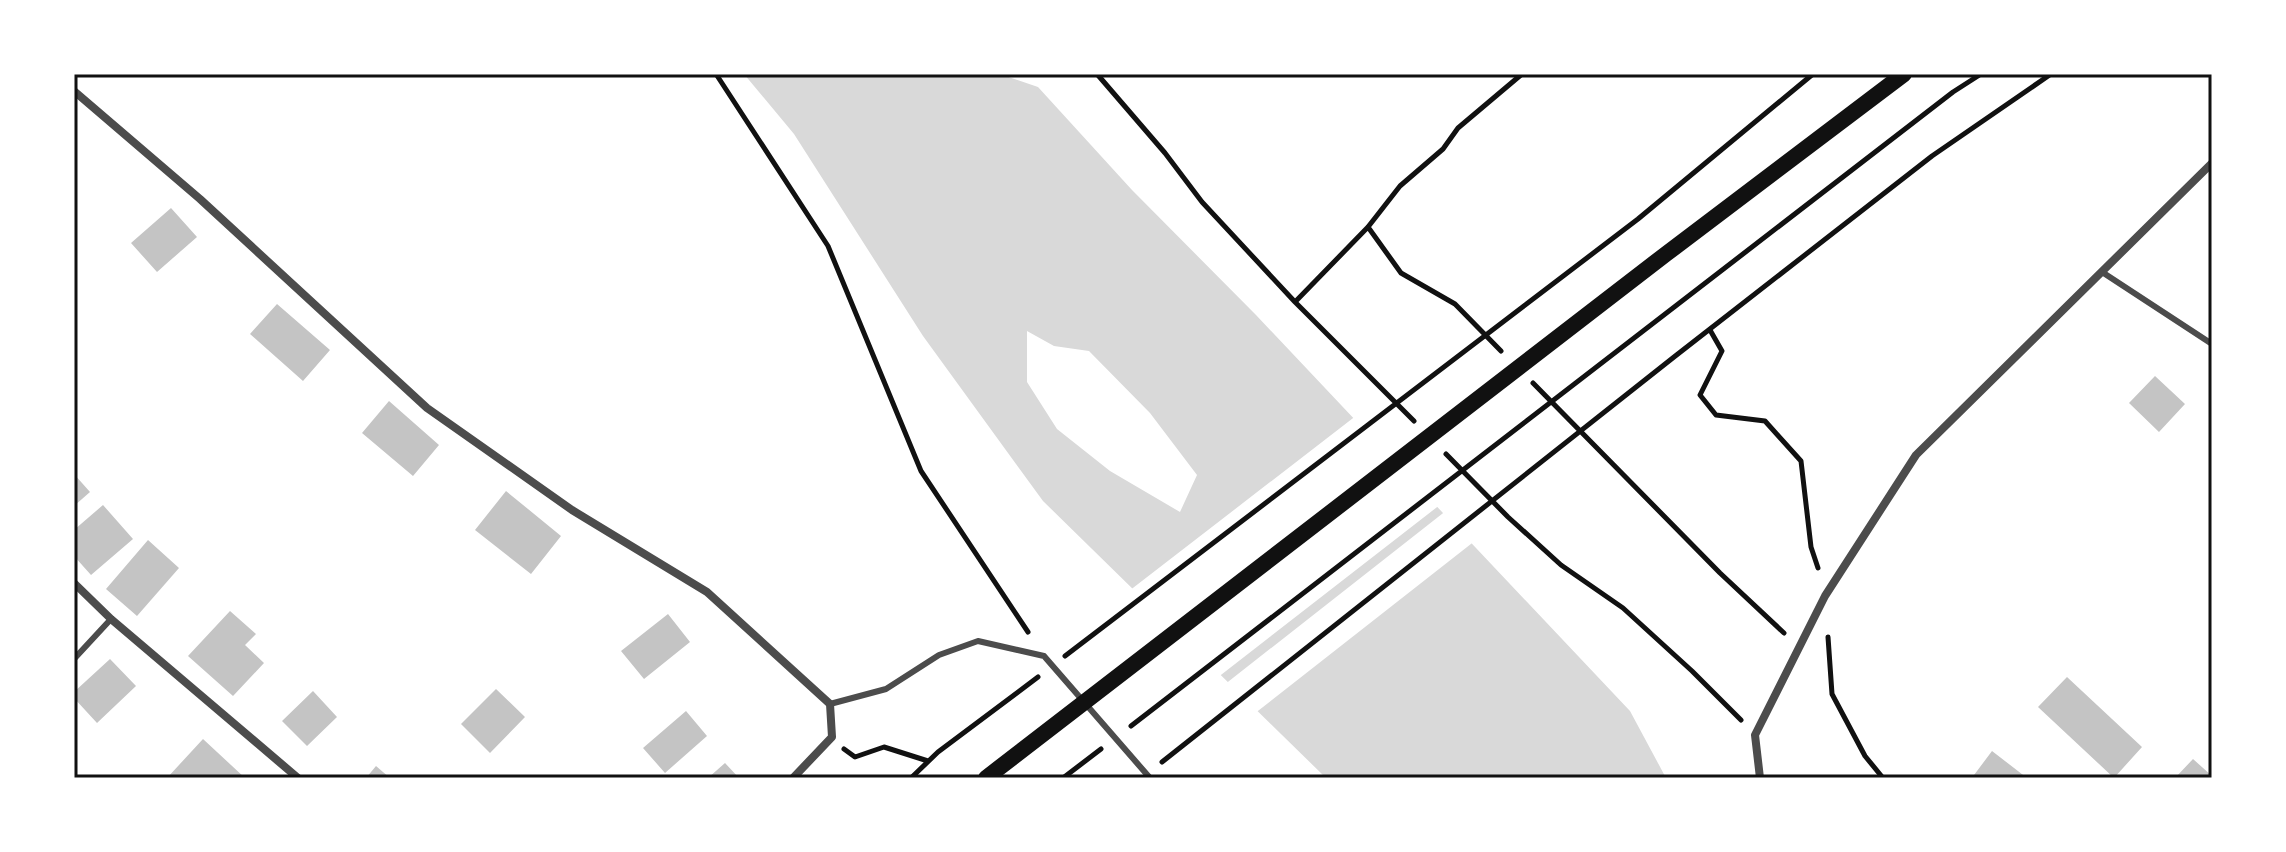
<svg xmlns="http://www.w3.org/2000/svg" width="2286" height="852" font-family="'Crimson Pro',serif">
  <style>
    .water { fill: #d9d9d9; fill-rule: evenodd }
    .pier { fill: #fff }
    .building { fill: #c4c4c4 }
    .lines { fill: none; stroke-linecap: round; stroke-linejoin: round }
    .path { stroke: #111; stroke-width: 5 }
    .service { stroke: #4c4c4c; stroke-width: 6 }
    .minor { stroke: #4c4c4c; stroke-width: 8 }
    .secondary { stroke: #111; stroke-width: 16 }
    .neatline { fill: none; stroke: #111; stroke-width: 3 }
  </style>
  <rect width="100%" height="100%" fill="#fff"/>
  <path class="water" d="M744,74H1000L1038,87L1132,190L1256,315L1630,711L1666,778H1326L1043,501L923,336L794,134ZM1027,331L1054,346L1089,351L1150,413L1197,475L1180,512L1110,471L1057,429L1027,382Z"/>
  <path class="pier" d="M1357,415L1441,504L1217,678L1129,591Z
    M1447,510L1476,540L1254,714L1224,685Z"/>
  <path class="building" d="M171,208L197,237L157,272L131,243Z
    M277,304L330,350L303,381L250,334Z
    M2155,376L2185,404L2159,432L2129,403Z
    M389,401L439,445L413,476L362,433Z
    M74,474L90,492L74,506Z
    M506,491L561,536L531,574L475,530Z
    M103,505L133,539L91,575L74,556V530Z
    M148,540L179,568L137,616L106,589Z
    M230,611L256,634L245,645L264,663L233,696L188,656Z
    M668,614L690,642L644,679L621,651Z
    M110,659L136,686L97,723L74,698V692Z
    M2067,677L2142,747L2114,778L2038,707Z
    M496,689L525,717L490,753L461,724Z
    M313,691L337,717L307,746L282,721Z
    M686,711L707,736L665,773L643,748Z
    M203,739L245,778H167Z
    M1992,751L2027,778H1978L1974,775Z
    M2193,759L2212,776V778H2175Z
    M725,763L739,778H708Z
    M376,766L390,778H366Z"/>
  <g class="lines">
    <path class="path" d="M716,74L828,246L921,471L1028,632
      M1097,74L1165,153L1202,202L1295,302L1414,421
      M1368,227L1401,273L1455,304L1501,351
      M1295,302L1368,227L1400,186L1443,149L1458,128L1522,74
      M1710,330L1722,351L1700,395L1716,415L1765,421L1801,461L1811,547L1818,568
      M1533,383L1720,573L1784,633
      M1446,454L1508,517L1561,565L1623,608L1692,671L1741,720
      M1828,637L1832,694L1865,756L1883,778
      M1065,656L1638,219L1813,74
      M1131,726L1953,92L1981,74
      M844,749L855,757L884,747L928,761
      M1162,762L1674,357L1932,156L2051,74
      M911,778L938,752L1038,677
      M1063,778L1101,749"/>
    <path class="service" d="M2102,272L2212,344
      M74,659L111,619
      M830,704L886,689L939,655L978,641L1044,656L1150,778"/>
    <path class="minor" d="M74,91L200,199L427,408L572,510L707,592L830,704L832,737L793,778
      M74,583L111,619L298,778
      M1760,778L1755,735L1825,596L1916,455L2212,163"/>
    <path class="secondary" d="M986,778L1666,254L1904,74"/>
  </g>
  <rect width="2286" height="852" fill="none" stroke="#ffffff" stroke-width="152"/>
  <rect x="76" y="76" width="2134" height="700" class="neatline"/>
</svg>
